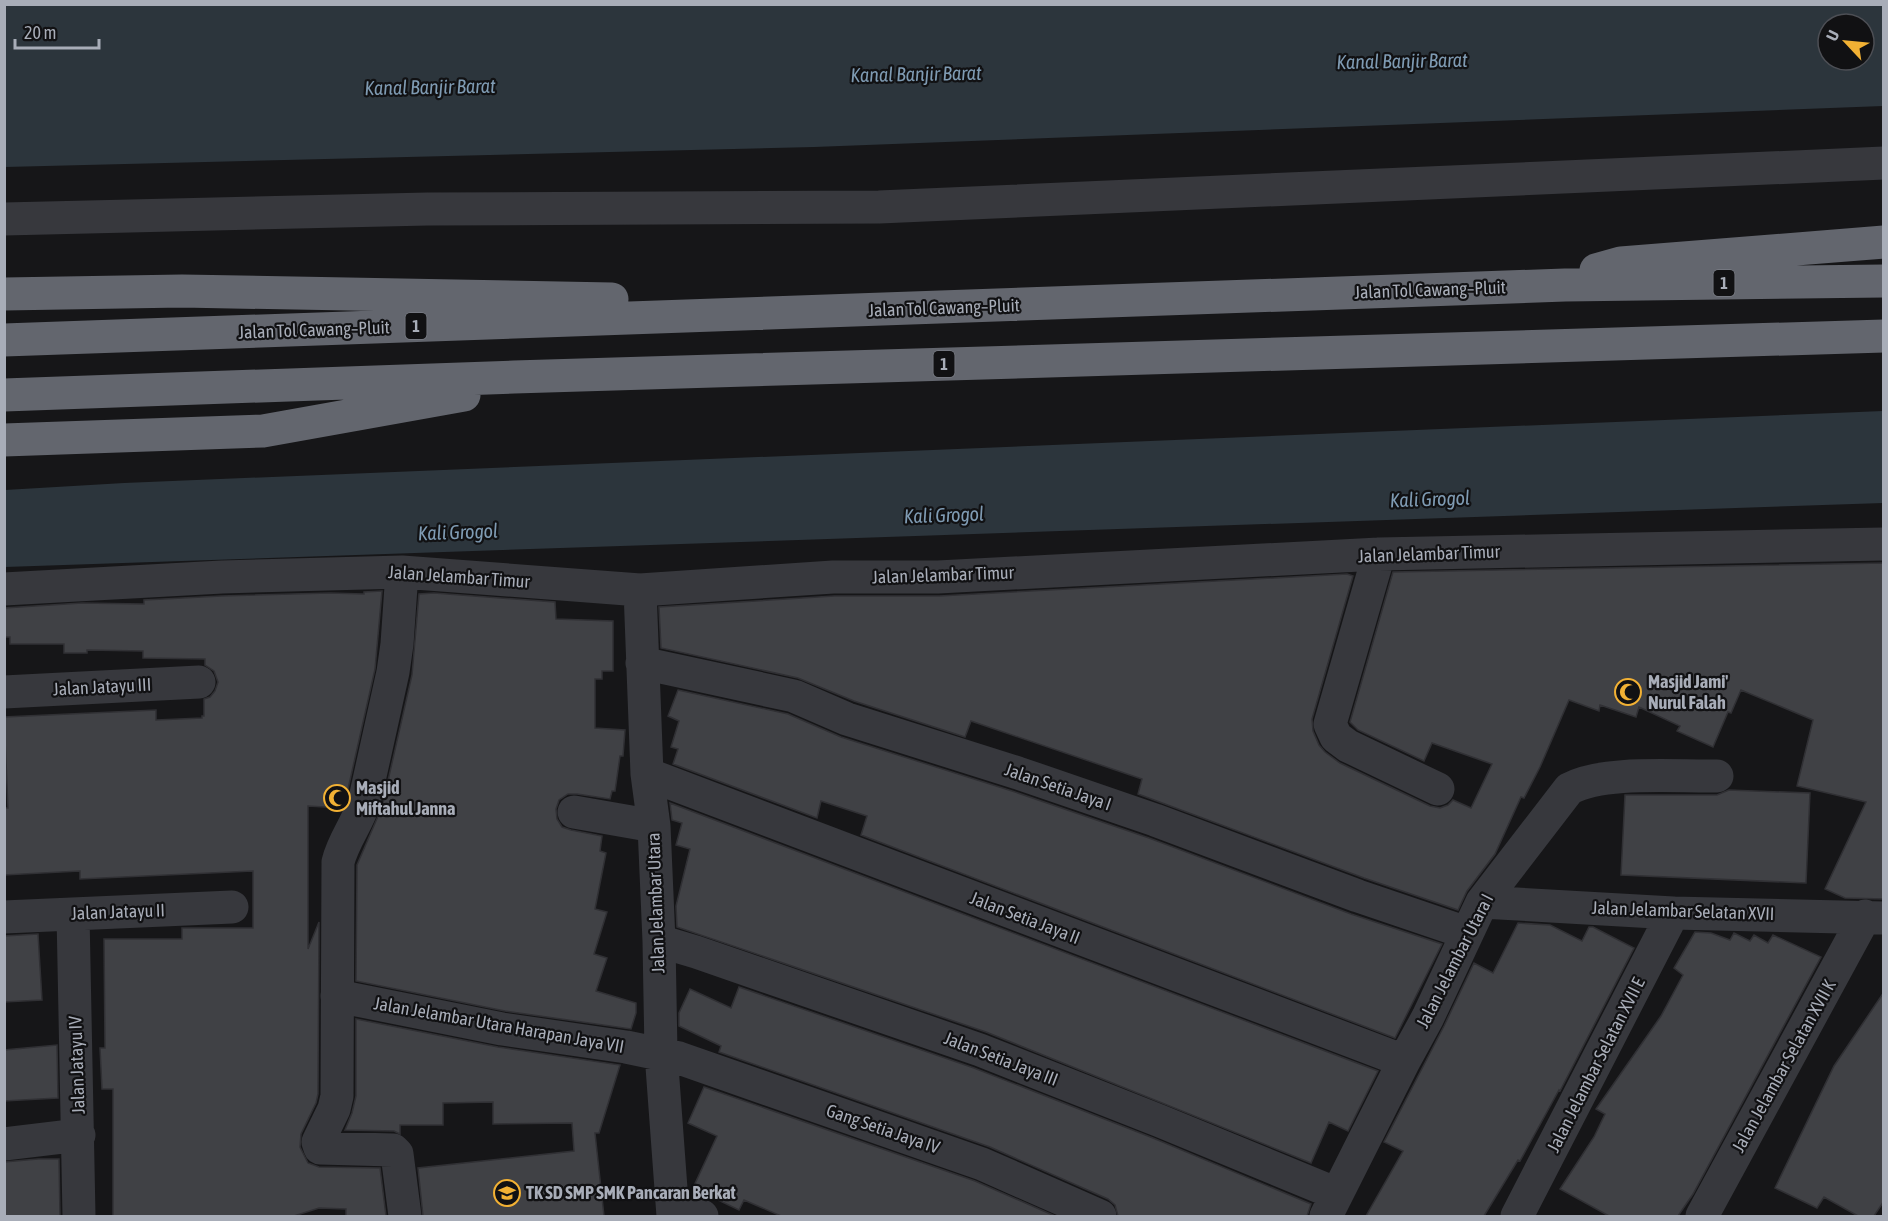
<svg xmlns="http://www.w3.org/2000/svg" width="1888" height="1221" font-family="'Asap Condensed',sans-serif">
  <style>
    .water { fill: #2c353c; fill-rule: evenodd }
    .building { fill: #404145; stroke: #303034; stroke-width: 1.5 }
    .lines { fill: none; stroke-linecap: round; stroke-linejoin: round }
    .minor { stroke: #37383d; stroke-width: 33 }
    .highway { stroke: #63666e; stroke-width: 33 }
    .labels { text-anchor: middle; stroke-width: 4.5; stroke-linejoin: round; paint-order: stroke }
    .shield { fill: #111113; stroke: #7b7e86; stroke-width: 1.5 }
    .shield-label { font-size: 16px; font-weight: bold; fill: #a8adb8 }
    .street-label { font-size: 18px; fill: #a8adb8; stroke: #111113 }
    .poi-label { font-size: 18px; font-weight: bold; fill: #a8adb8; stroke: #111113; text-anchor: start }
    .water-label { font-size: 20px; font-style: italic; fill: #7f9bb3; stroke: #111113 }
  </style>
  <rect width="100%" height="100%" fill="#161618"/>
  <path class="water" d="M4,5H1883V106L814,147L5,167ZM1828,24H1864V60H1828Z
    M1883,411V503L5,567V490L124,483Z"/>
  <path class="building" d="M1884,563V899L1845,898L1825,889L1866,802L1797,786L1813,720L1741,690L1731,713L1728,712L1713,747L1677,731L1680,726L1639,707L1636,717L1600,705L1599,711L1569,700L1540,767L1524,798L1521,797L1495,854L1467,891L1458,910L1364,878L1138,794L1142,779L971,721L965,737L854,701L798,678L661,648L659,607L834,596H939L1347,574L1353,576L1312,719L1313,731L1319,745L1325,752L1340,763L1430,806L1440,808L1448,805L1453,800L1471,808L1492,764L1432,743L1424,761L1358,730L1350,722L1393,572Z
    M382,591L375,669L346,798L342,808L308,806V949L319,922L318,1094L316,1103L301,1134L300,1147L308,1163L319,1167L380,1168L386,1216H346V1209L319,1208L294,1216H113V1089H102L100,1048H105L104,939H182V928H253V871L80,879V871L4,875V808H8L4,717L156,710V720L202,718V716H204V699L210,697L215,691L218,682L214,671L205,665V659L143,658V651L87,650V653H64V644H10V637H4V608L82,603L144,604V600L221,596L330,593L364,594V592Z
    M434,593L555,602L556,619L613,621V671H602V679H595V728L625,730L623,756H620L615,791H612L610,799L577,794H568L559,800L556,809L557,819L562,827L571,830L602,836L600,851L606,853L595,909L607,912L594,954L607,958L596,991L636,1003V1013L631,1029L505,1011L356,981L357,865L382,807L412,675L419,594Z
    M678,690L788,714L841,737L1012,791L1149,838L1351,914L1442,944L1395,1038L861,835L867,816L821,801L817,818L673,764L678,749L671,747L679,721L668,716Z
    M1729,790L1810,793L1806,883L1621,875L1625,795H1717Z
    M670,803L1378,1071L1348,1131L1329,1122L1311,1163L986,1032L677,927L676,906L690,849L676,845L682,823L672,820Z
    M1518,923L1550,925L1582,941L1589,927H1593L1634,948L1560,1091L1559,1090L1520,1161L1518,1160L1484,1216H1366L1403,1151L1384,1142L1444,1026L1474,963L1493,973Z
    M1695,932L1711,933L1730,940L1734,933L1750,941L1754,935L1768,943L1773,935L1821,957L1693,1194L1678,1216H1609L1560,1189L1594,1137L1605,1114L1596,1109L1661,1016L1683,975L1674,968Z
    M38,934L42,1000L4,1002V936Z
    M739,987L974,1068L1153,1138L1311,1204L1307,1216H1118L1115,1205L1108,1199L990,1147L719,1052L721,1046L679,1026V1013L690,989L731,1008Z
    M1884,992V1201L1874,1216H1858L1824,1197L1817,1208L1775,1188L1834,1066Z
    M356,1019L498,1047L620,1065L599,1133H595L604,1216H423L418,1168L574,1151L572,1123L493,1124V1102L443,1103V1125H400V1134L394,1131L345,1130L352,1113L356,1096Z
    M57,1045L58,1098L4,1101V1050Z
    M704,1087L975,1181L1055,1216H781L744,1200L739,1210L693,1188L717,1136L688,1123Z
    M38,1159H59L60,1216H4V1162Z"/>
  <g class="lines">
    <path class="minor" d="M4,219L428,209L879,207L1884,163
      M1379,554L1330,724L1336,737L1348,746L1438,789
      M402,572L397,644L393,672L364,803C357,824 343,841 338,862L337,1096L334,1109L318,1142L320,1148L393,1150L397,1154L405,1216
      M4,589L222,577L402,572L640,590L833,577H938L1379,554L1884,544
      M640,590L647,774L654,826L659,941L661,1053L673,1216
      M642,663L794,696L847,719L1018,773L1155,820L1358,896L1467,933
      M4,692L199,682
      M647,774L1404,1061
      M574,812L654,826
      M1482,902L1673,913L1884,918
      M73,914L79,1216
      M4,917L232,907
      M659,941L696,952L980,1050L1160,1121L1337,1194
      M337,996L502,1029L626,1047L679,1058L982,1164L1100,1216
      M4,1144L79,1135
      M673,1206L702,1216
      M1326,1216L1404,1061L1428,1017L1482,902L1569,789C1603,770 1678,777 1717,776
      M1517,1216L1673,913
      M1702,1216L1865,916"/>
    <path class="highway" d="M1596,270L1621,263L1884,242
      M4,294L182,291L612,299
      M4,340L1565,285L1884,281
      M4,395L514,377L1884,336
      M4,440L263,431L464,395"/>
  </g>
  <defs>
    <symbol id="mosque-ring" viewBox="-11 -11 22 22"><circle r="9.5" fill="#111113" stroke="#f2b134" stroke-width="1.5"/><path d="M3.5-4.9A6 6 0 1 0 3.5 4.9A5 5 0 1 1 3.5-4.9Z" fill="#f2b134"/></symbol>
    <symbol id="school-ring" viewBox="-11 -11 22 22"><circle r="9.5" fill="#111113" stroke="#f2b134" stroke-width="1.5"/><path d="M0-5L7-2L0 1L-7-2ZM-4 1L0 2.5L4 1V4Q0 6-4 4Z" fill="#f2b134"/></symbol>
  </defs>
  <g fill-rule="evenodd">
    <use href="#mosque-ring" x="1613" y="677" width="30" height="30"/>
    <use href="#mosque-ring" x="322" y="783" width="30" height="30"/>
    <use href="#school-ring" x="492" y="1178" width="30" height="30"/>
  </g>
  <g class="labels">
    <g class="shield">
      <rect x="1713.5" y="270" width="21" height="26" rx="4.5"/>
      <rect x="405.5" y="313" width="21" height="26" rx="4.5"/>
      <rect x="933.5" y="351" width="21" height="26" rx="4.5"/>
    </g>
    <g class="shield-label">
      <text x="1724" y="289">1</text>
      <text x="416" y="332">1</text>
      <text x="944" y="370">1</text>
    </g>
    <g class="street-label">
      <text transform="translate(1430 290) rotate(-2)" y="6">Jalan Tol Cawang–Pluit</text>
      <text transform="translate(944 308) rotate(-2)" y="6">Jalan Tol Cawang–Pluit</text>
      <text transform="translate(314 330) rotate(-2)" y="6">Jalan Tol Cawang–Pluit</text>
      <text transform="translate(1429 554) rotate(-2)" y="6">Jalan Jelambar Timur</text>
      <text transform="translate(943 575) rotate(-2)" y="6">Jalan Jelambar Timur</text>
      <text transform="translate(459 577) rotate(4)" y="6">Jalan Jelambar Timur</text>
      <text transform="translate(102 687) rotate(-3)" y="6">Jalan Jatayu III</text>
      <text transform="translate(1058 787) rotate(19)" y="6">Jalan Setia Jaya I</text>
      <text transform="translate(656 903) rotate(-92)" y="6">Jalan Jelambar Utara</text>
      <text transform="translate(1683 911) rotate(2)" y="6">Jalan Jelambar Selatan XVII</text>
      <text transform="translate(118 912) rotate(-2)" y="6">Jalan Jatayu II</text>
      <text transform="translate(1025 918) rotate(21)" y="6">Jalan Setia Jaya II</text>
      <text transform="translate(1455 961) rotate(-63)" y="6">Jalan Jelambar Utara I</text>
      <text transform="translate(499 1025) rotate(10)" y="6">Jalan Jelambar Utara Harapan Jaya VII</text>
      <text transform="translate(1001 1059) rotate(21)" y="6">Jalan Setia Jaya III</text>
      <text transform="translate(77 1065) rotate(-92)" y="6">Jalan Jatayu IV</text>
      <text transform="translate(1596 1065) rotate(-63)" y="6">Jalan Jelambar Selatan XVII E</text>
      <text transform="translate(1784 1066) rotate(-61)" y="6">Jalan Jelambar Selatan XVII K</text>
      <text transform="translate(883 1129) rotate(19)" y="6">Gang Setia Jaya IV</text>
    </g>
    <g class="poi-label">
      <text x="1648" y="688">Masjid Jami'<tspan x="1648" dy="21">Nurul Falah</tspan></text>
      <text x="356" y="794">Masjid<tspan x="356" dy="21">Miftahul Janna</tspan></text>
      <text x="526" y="1199">TK SD SMP SMK Pancaran Berkat</text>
    </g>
    <g class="water-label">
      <text transform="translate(1402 61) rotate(-1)" y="7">Kanal Banjir Barat</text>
      <text transform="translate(916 74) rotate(-1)" y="7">Kanal Banjir Barat</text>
      <text transform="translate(430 87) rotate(-1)" y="7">Kanal Banjir Barat</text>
      <text transform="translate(1430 499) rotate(-2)" y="7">Kali Grogol</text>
      <text transform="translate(944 515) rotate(-2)" y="7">Kali Grogol</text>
      <text transform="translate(458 532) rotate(-2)" y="7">Kali Grogol</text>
    </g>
  </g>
  <rect width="1888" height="1221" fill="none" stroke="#a8adb8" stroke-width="12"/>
  <g transform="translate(1846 42) rotate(296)"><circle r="28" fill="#111113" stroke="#4d4f55" stroke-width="1.5"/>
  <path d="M0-4.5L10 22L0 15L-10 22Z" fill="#f2b134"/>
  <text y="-9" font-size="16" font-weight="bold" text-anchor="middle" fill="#a8adb8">U</text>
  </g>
  <path d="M15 39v9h84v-9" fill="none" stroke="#a8adb8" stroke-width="3"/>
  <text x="24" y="39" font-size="18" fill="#a8adb8" stroke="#111113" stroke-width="4.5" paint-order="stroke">20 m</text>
</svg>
